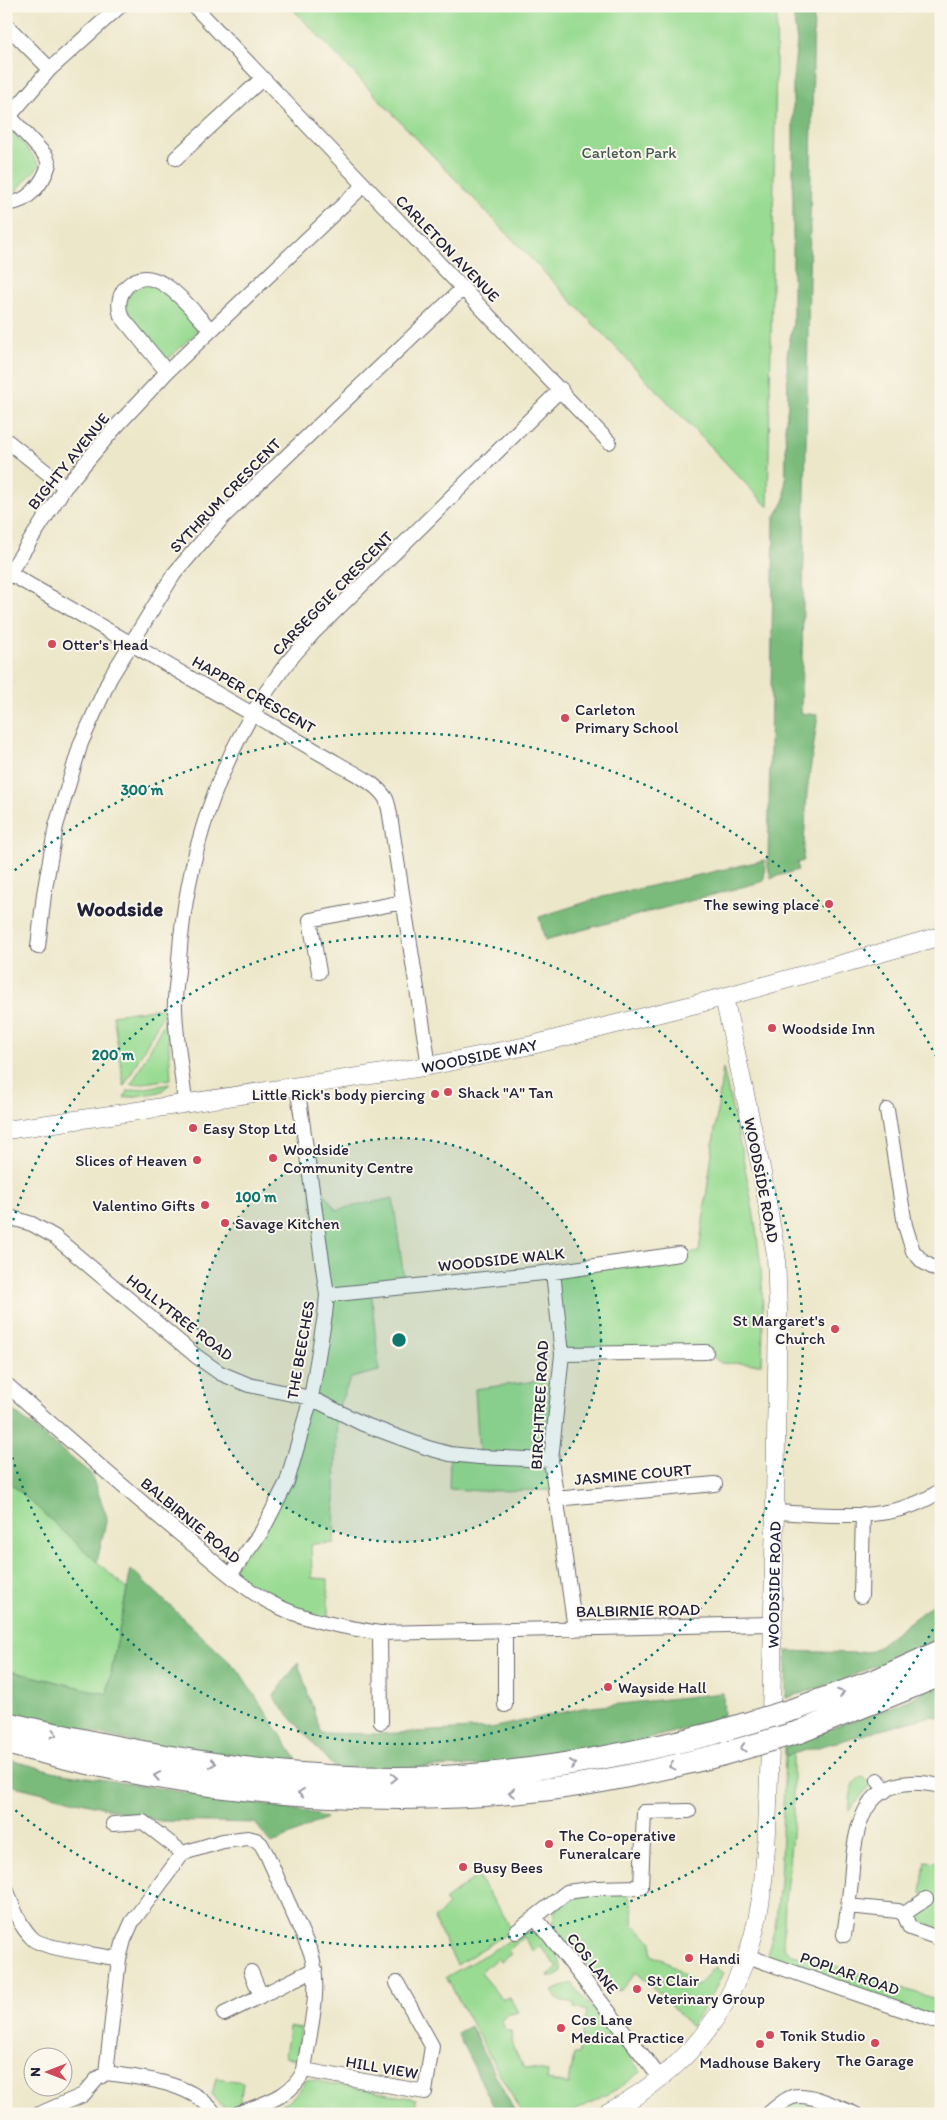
<svg xmlns="http://www.w3.org/2000/svg" width="947" height="2120" font-family="Itim,sans-serif">
  <style>
    .green { fill: #99db92; stroke: #5e7e66 }
    .forest { fill: #7abb7c; stroke: #4e6e5c }
    .lines { fill: none; stroke-linecap: round; stroke-linejoin: round }
    .minor-casing { stroke: #69676d; stroke-width: 16 }
    .tertiary-casing { stroke: #69676d; stroke-width: 19 }
    .trunk-casing { stroke: #69676d; stroke-width: 24 }
    .minor { stroke: #fff; stroke-width: 14 }
    .tertiary { stroke: #fff; stroke-width: 18 }
    .trunk { stroke: #fff; stroke-width: 22 }
    .trunk-bridge-casing { stroke: #69676d; stroke-width: 24; stroke-linecap: butt }
    .trunk-bridge { stroke: #fff; stroke-width: 22 }
    .oneway { stroke: #9c9ca7 }
    .ring { fill: none; stroke: #0f766e; stroke-width: 2.5; stroke-dasharray: 2.5 5 }
    .poi-dot { fill: #d1495b; stroke: #fbf7ec; stroke-width: 2 }
    .labels { text-anchor: middle; stroke-width: 4; stroke-linejoin: round; paint-order: stroke }
    .park-label { font-size: 16px; fill: #465a55; stroke: #fbf7ec }
    .street-label { font-size: 16px; fill: #22223b; stroke: #fbf7ec }
    .poi-label { font-size: 16px; fill: #22223b; stroke: #fbf7ec; text-anchor: start }
    .district-label { font-size: 21px; font-weight: bold; fill: #22223b; stroke: #fbf7ec }
    .centre { fill: #0f766e; stroke: #fbf7ec; stroke-width: 2.5 }
    .ring-label { font-size: 15px; text-anchor: middle; font-weight: bold; fill: #0f766e; stroke: #fbf7ec; stroke-width: 4; stroke-linejoin: round; paint-order: stroke }
  </style>
  <rect width="100%" height="100%" fill="#fbf7ec"/>
  <filter id="ink" filterUnits="userSpaceOnUse"><feTurbulence type="fractalNoise" baseFrequency=".02" numOctaves="2"/><feDisplacementMap in="SourceGraphic" scale="10" xChannelSelector="R" yChannelSelector="G"/><feConvolveMatrix kernelMatrix="1 2 1 2 8 2 1 2 1" color-interpolation-filters="sRGB"/></filter>
  <filter id="wash" filterUnits="userSpaceOnUse"><feTurbulence type="fractalNoise" baseFrequency=".0096" numOctaves="4" result="noise"/><feDisplacementMap in="SourceGraphic" scale="20" xChannelSelector="R" yChannelSelector="G"/><feGaussianBlur stdDeviation="1.12" result="paint"/><feColorMatrix in="noise" values="0 0 0 0 0 0 0 0 0 0 0 0 0 0 0 0 0 1.4 0 .05"/><feComposite in="paint" operator="in"/></filter>
  <g filter="url(#wash)">
    <rect width="100%" height="100%" fill="#ede7ca"/>
    <path class="green" d="M290,6H777L768,507Z
      M8,125L40,165L11,196L6,192V127Z
      M139,285H159L202,327L166,361C158,351 126,319 125,308C125,298 132,291 139,285Z
      M167,1007L124,1086L113,1015Z
      M167,1017L171,1079L131,1085Z
      M723,1068C737,1132 753,1195 760,1260C764,1295 763,1330 762,1364L721,1363L706,1352L562,1354L553,1272L699,1252Z
      M170,1084L160,1092L124,1098L127,1091Z
      M309,1171L336,1210L393,1198L405,1287L371,1290L379,1371L351,1378L337,1410L334,1543L311,1544L312,1578L328,1579V1624L295,1614L230,1575L287,1482L325,1315Z
      M559,1378L554,1490L480,1491L449,1489L450,1454L479,1456L475,1389Z
      M6,1479L127,1589L107,1694L6,1670Z
      M793,1753V1825L785,1901L783,1948L789,1953L839,1967L941,2001V2023L765,1962L775,1927L780,1883L785,1756Z
      M863,1777L871,1784L849,1811C851,1800 849,1780 863,1777Z
      M925,1861L941,1862V1939L910,1928L914,1907L926,1899L921,1893Z
      M477,1876L506,1919L511,1931L457,1965L434,1919L448,1905L444,1901Z
      M620,1893L628,1896C633,1905 634,1913 633,1924L652,1942V1955L668,1962L698,1986L714,1967L723,1973L713,1993L691,2027L669,2002L636,1972L621,1990L612,1991C596,1976 524,1918 567,1901C583,1894 603,1894 620,1893Z
      M525,1932C530,1932 536,1932 541,1935C552,1942 562,1958 561,1971C557,1976 554,1978 547,1976L558,1968L540,1946L534,1952L523,1937L508,1951L511,1954L500,1962L497,1958L480,1973L502,1999L510,1998L518,2012L507,2015L502,2019V2023L507,2031H511C512,2045 516,2056 525,2068L548,2072L547,2080L569,2084L574,2054H579L587,2011L574,2008V2003L558,2000L552,1991L572,1983L641,2072L619,2088L569,2114H522L446,1977Z
      M289,2027L301,2029L296,2059L285,2057Z
      M216,2078L243,2082L240,2105C223,2112 223,2107 212,2094Z
      M306,2079L416,2099V2114H257C278,2106 297,2101 306,2079Z
      M794,2102C803,2103 814,2104 821,2110L820,2114H788L785,2107Z"/>
    <path class="forest" d="M795,6H814L801,713L818,715L807,792L803,861L797,863L798,870L771,878L768,867L774,519C777,511 782,507 785,499L786,453L785,428L788,404L787,355L793,323V78L797,42L793,12Z
      M765,860L764,881L545,940L539,917L602,897Z
      M6,1405L91,1474L107,1517L97,1562L6,1479Z
      M131,1569L239,1671L297,1760L257,1769L6,1713V1670L107,1694Z
      M941,1598V1641L914,1653L882,1663L837,1682L786,1698V1651L856,1653L872,1651Z
      M298,1663L321,1733L379,1734L491,1728L583,1708L723,1693L724,1718L619,1747L533,1764L336,1770L273,1697Z
      M941,1680V1718L932,1716L785,1756V1745L909,1700Z
      M6,1759L56,1772L308,1812L326,1818L272,1844L255,1823L160,1821L6,1784Z
      M470,2026L516,2114H488L494,2107L457,2033Z"/>
  </g>
  <g filter="url(#ink)">
    <g class="lines">
      <defs>
        <path id="minor" d="M194,6L609,442
          M6,25L50,69
          M6,120L50,69L120,6
          M176,158L262,79
          M6,203C27,205 44,182 49,164L46,156L10,117
          M167,372L121,316C118,306 118,296 126,287C155,257 192,311 211,330
          M6,440L65,487
          M9,573L335,762C351,772 376,782 386,799C389,806 390,814 391,822L429,1066
          M6,578L65,487L113,430L167,372L363,186
          M38,947L44,894L56,826L81,743L110,678L174,574L223,517L463,288
          M319,972L310,920L403,902
          M185,1103C182,1072 176,1040 175,1009C174,993 178,976 179,960C186,858 218,756 279,674C289,659 302,646 313,633L561,389
          M887,1110L905,1225L913,1251L923,1262L941,1272
          M6,1216L32,1224L55,1237L196,1356L220,1373L249,1385L311,1398L363,1424L428,1448L450,1454L479,1457L551,1460
          M553,1272L562,1354L551,1460L575,1629
          M327,1295L553,1272L679,1254
          M562,1354L706,1352
          M6,1384C67,1438 128,1492 191,1543C219,1565 245,1591 277,1606C310,1622 345,1627 380,1633L773,1624
          M555,1499L715,1484
          M774,1512C829,1514 893,1525 941,1490
          M230,1575L262,1531L287,1482L311,1398L325,1315L327,1295L297,1085
          M861,1596L863,1514
          M505,1630V1705
          M380,1633L381,1722
          M878,1780L885,1791
          M113,1824L143,1822L183,1853
          M6,1888C12,1905 19,1926 33,1939C44,1949 102,1955 119,1959
          M848,1906L898,1911L904,1914L910,1928L941,1939
          M904,1914L926,1899
          M516,1932L535,1917
          M844,1935C847,1917 849,1899 851,1881C854,1841 857,1786 910,1783C920,1782 931,1784 941,1786
          M747,1956L941,2023
          M251,1972L261,1996
          M224,2014L315,1969
          M304,2070L425,2092L432,2046L397,1983
          M106,2073L119,1959L124,1940L132,1922L144,1906L183,1853L223,1841L248,1838L256,1840L261,1844L267,1855L311,1953C322,1990 309,2033 304,2070C293,2097 262,2104 237,2114
          M661,2079L535,1917L567,1892L596,1888L641,1887L644,1812L689,1811
          M39,2114L83,2095L97,2079L106,2073C141,2078 194,2082 215,2114
          M768,2114C777,2107 787,2096 798,2096C816,2095 838,2108 855,2114"/>
        <g id="tertiary">
          <path id="s1" d="M6,1130L124,1113L429,1066L532,1045L724,997L941,936"/>
          <path id="s2" d="M605,2114C669,2080 714,2036 742,1968C761,1924 764,1879 767,1832C768,1794 770,1757 771,1719C774,1583 776,1446 778,1310L776,1254L762,1173L724,997"/>
        </g>
        <path id="trunk" d="M795,1709L879,1679L941,1651
          M6,1723C162,1760 324,1789 485,1774C563,1767 639,1752 715,1733
          M799,1732L941,1675
          M6,1743C38,1751 70,1759 102,1766C238,1796 392,1806 531,1791C594,1785 658,1770 720,1755"/>
      </defs>
      <use href="#minor" class="minor-casing"/>
      <use href="#tertiary" class="tertiary-casing"/>
      <use href="#trunk" class="trunk-casing"/>
      <use href="#minor" class="minor"/>
      <use href="#tertiary" class="tertiary"/>
      <use href="#trunk" class="trunk"/>
      <defs>
        <path id="trunk-bridge" d="M715,1733L795,1709
          M720,1755L799,1732"/>
      </defs>
      <use href="#trunk-bridge" class="trunk-bridge-casing"/>
      <use href="#trunk-bridge" class="trunk-bridge"/>
    </g>
    <defs><path id="oneway-chevron" d="M-2-3.5L2.5 0L-2 3.5" fill="none" stroke-width="1.6" stroke-linecap="round" stroke-linejoin="round" transform="scale(1.25)"/></defs>
    <g class="oneway">
      <use href="#oneway-chevron" transform="translate(841 1693) rotate(-20)"/>
      <use href="#oneway-chevron" transform="translate(54 1734) rotate(14)"/>
      <use href="#oneway-chevron" transform="translate(743 1748) rotate(164)"/>
      <use href="#oneway-chevron" transform="translate(213 1763) rotate(8)"/>
      <use href="#oneway-chevron" transform="translate(573 1764) rotate(-8)"/>
      <use href="#oneway-chevron" transform="translate(672 1766) rotate(166)"/>
      <use href="#oneway-chevron" transform="translate(157 1776) rotate(-170)"/>
      <use href="#oneway-chevron" transform="translate(394 1778) rotate(1)"/>
      <use href="#oneway-chevron" transform="translate(301 1793) rotate(-175)"/>
      <use href="#oneway-chevron" transform="translate(512 1793) rotate(175)"/>
    </g>
  </g>
  <circle cx="399" cy="1340" r="202" fill="#0f766e" fill-opacity=".12"/>
  <g class="ring">
    <circle cx="399" cy="1340" r="202"/>
    <path d="M7 1242A404 404 0 1 1 7 1438"/>
    <path d="M940 1616A607 607 0 0 1 9 1805M9 875A607 607 0 0 1 940 1064"/>
  </g>
  <g class="poi-dot">
    <circle cx="52" cy="644" r="5"/>
    <circle cx="565" cy="718" r="5"/>
    <circle cx="829" cy="904" r="5"/>
    <circle cx="772" cy="1028" r="5"/>
    <circle cx="448" cy="1092" r="5"/>
    <circle cx="435" cy="1094" r="5"/>
    <circle cx="193" cy="1128" r="5"/>
    <circle cx="273" cy="1158" r="5"/>
    <circle cx="197" cy="1160" r="5"/>
    <circle cx="205" cy="1205" r="5"/>
    <circle cx="225" cy="1223" r="5"/>
    <circle cx="835" cy="1329" r="5"/>
    <circle cx="608" cy="1687" r="5"/>
    <circle cx="549" cy="1844" r="5"/>
    <circle cx="463" cy="1867" r="5"/>
    <circle cx="689" cy="1958" r="5"/>
    <circle cx="637" cy="1989" r="5"/>
    <circle cx="561" cy="2028" r="5"/>
    <circle cx="770" cy="2035" r="5"/>
    <circle cx="875" cy="2043" r="5"/>
    <circle cx="760" cy="2044" r="5"/>
  </g>
  <g class="labels">
    <g class="park-label">
      <text x="629" y="158">Carleton Park</text>
    </g>
    <g class="street-label">
      <text transform="translate(448 248) rotate(46)" y="6">CARLETON AVENUE</text>
      <text transform="translate(68 461) rotate(-51)" y="6">BIGHTY AVENUE</text>
      <text transform="translate(225 495) rotate(-46)" y="6">SYTHRUM CRESCENT</text>
      <text transform="translate(332 593) rotate(-46)" y="6">CARSEGGIE CRESCENT</text>
      <text transform="translate(254 694) rotate(30)" y="6">HAPPER CRESCENT</text>
      <text dy="6" stroke="none"><textPath href="#s1" startOffset="479">WOODSIDE WAY</textPath></text>
      <text transform="translate(762 1180) rotate(79)" y="6">WOODSIDE ROAD</text>
      <text transform="translate(501 1259) rotate(-6)" y="6">WOODSIDE WALK</text>
      <text transform="translate(180 1317) rotate(38)" y="6">HOLLYTREE ROAD</text>
      <text transform="translate(300 1350) rotate(-80)" y="6">THE BEECHES</text>
      <text transform="translate(539 1405) rotate(-87)" y="6">BIRCHTREE ROAD</text>
      <text transform="translate(633 1474) rotate(-5)" y="6">JASMINE COURT</text>
      <text transform="translate(191 1520) rotate(40)" y="6">BALBIRNIE ROAD</text>
      <text dy="6" stroke="none"><textPath href="#s2" startOffset="591">WOODSIDE ROAD</textPath></text>
      <text transform="translate(638 1610) rotate(-1)" y="6">BALBIRNIE ROAD</text>
      <text transform="translate(593 1963) rotate(52)" y="6">COS LANE</text>
      <text transform="translate(850 1973) rotate(19)" y="6">POPLAR ROAD</text>
      <text transform="translate(382 2067) rotate(10)" y="6">HILL VIEW</text>
    </g>
    <g class="poi-label">
      <text x="62" y="650">Otter's Head</text>
      <text x="575" y="715">Carleton<tspan x="575" dy="18">Primary School</tspan></text>
      <text x="819" y="910" text-anchor="end">The sewing place</text>
      <text x="782" y="1034">Woodside Inn</text>
      <text x="458" y="1098">Shack "A" Tan</text>
      <text x="425" y="1100" text-anchor="end">Little Rick's body piercing</text>
      <text x="203" y="1134">Easy Stop Ltd</text>
      <text x="283" y="1155">Woodside<tspan x="283" dy="18">Community Centre</tspan></text>
      <text x="187" y="1166" text-anchor="end">Slices of Heaven</text>
      <text x="195" y="1211" text-anchor="end">Valentino Gifts</text>
      <text x="235" y="1229">Savage Kitchen</text>
      <text x="825" y="1326" text-anchor="end">St Margaret's<tspan x="825" dy="18">Church</tspan></text>
      <text x="618" y="1693">Wayside Hall</text>
      <text x="559" y="1841">The Co-operative<tspan x="559" dy="18">Funeralcare</tspan></text>
      <text x="473" y="1873">Busy Bees</text>
      <text x="699" y="1964">Handi</text>
      <text x="647" y="1986">St Clair<tspan x="647" dy="18">Veterinary Group</tspan></text>
      <text x="571" y="2025">Cos Lane<tspan x="571" dy="18">Medical Practice</tspan></text>
      <text x="780" y="2041">Tonik Studio</text>
      <text x="875" y="2066" text-anchor="middle">The Garage</text>
      <text x="760" y="2068" text-anchor="middle">Madhouse Bakery</text>
    </g>
    <g class="district-label">
      <text x="120" y="916">Woodside</text>
    </g>
  </g>
  <circle cx="399" cy="1340" r="8" class="centre"/>
  <g class="ring-label">
    <text x="142" y="795">300 m</text>
    <text x="113" y="1060">200 m</text>
    <text x="256" y="1202">100 m</text>
  </g>
  <rect width="947" height="2120" fill="none" stroke="#fbf7ec" stroke-width="25"/>
  <g transform="translate(48 2072) rotate(270)"><circle r="24" fill="#fbf7ec" stroke="#a4a2a5"/>
  <path d="M0-4L9 19L0 12L-9 19Z" fill="#d1495b"/>
  <text y="-8" font-size="14" font-weight="bold" text-anchor="middle" fill="#22223b">N</text>
  </g>
</svg>
